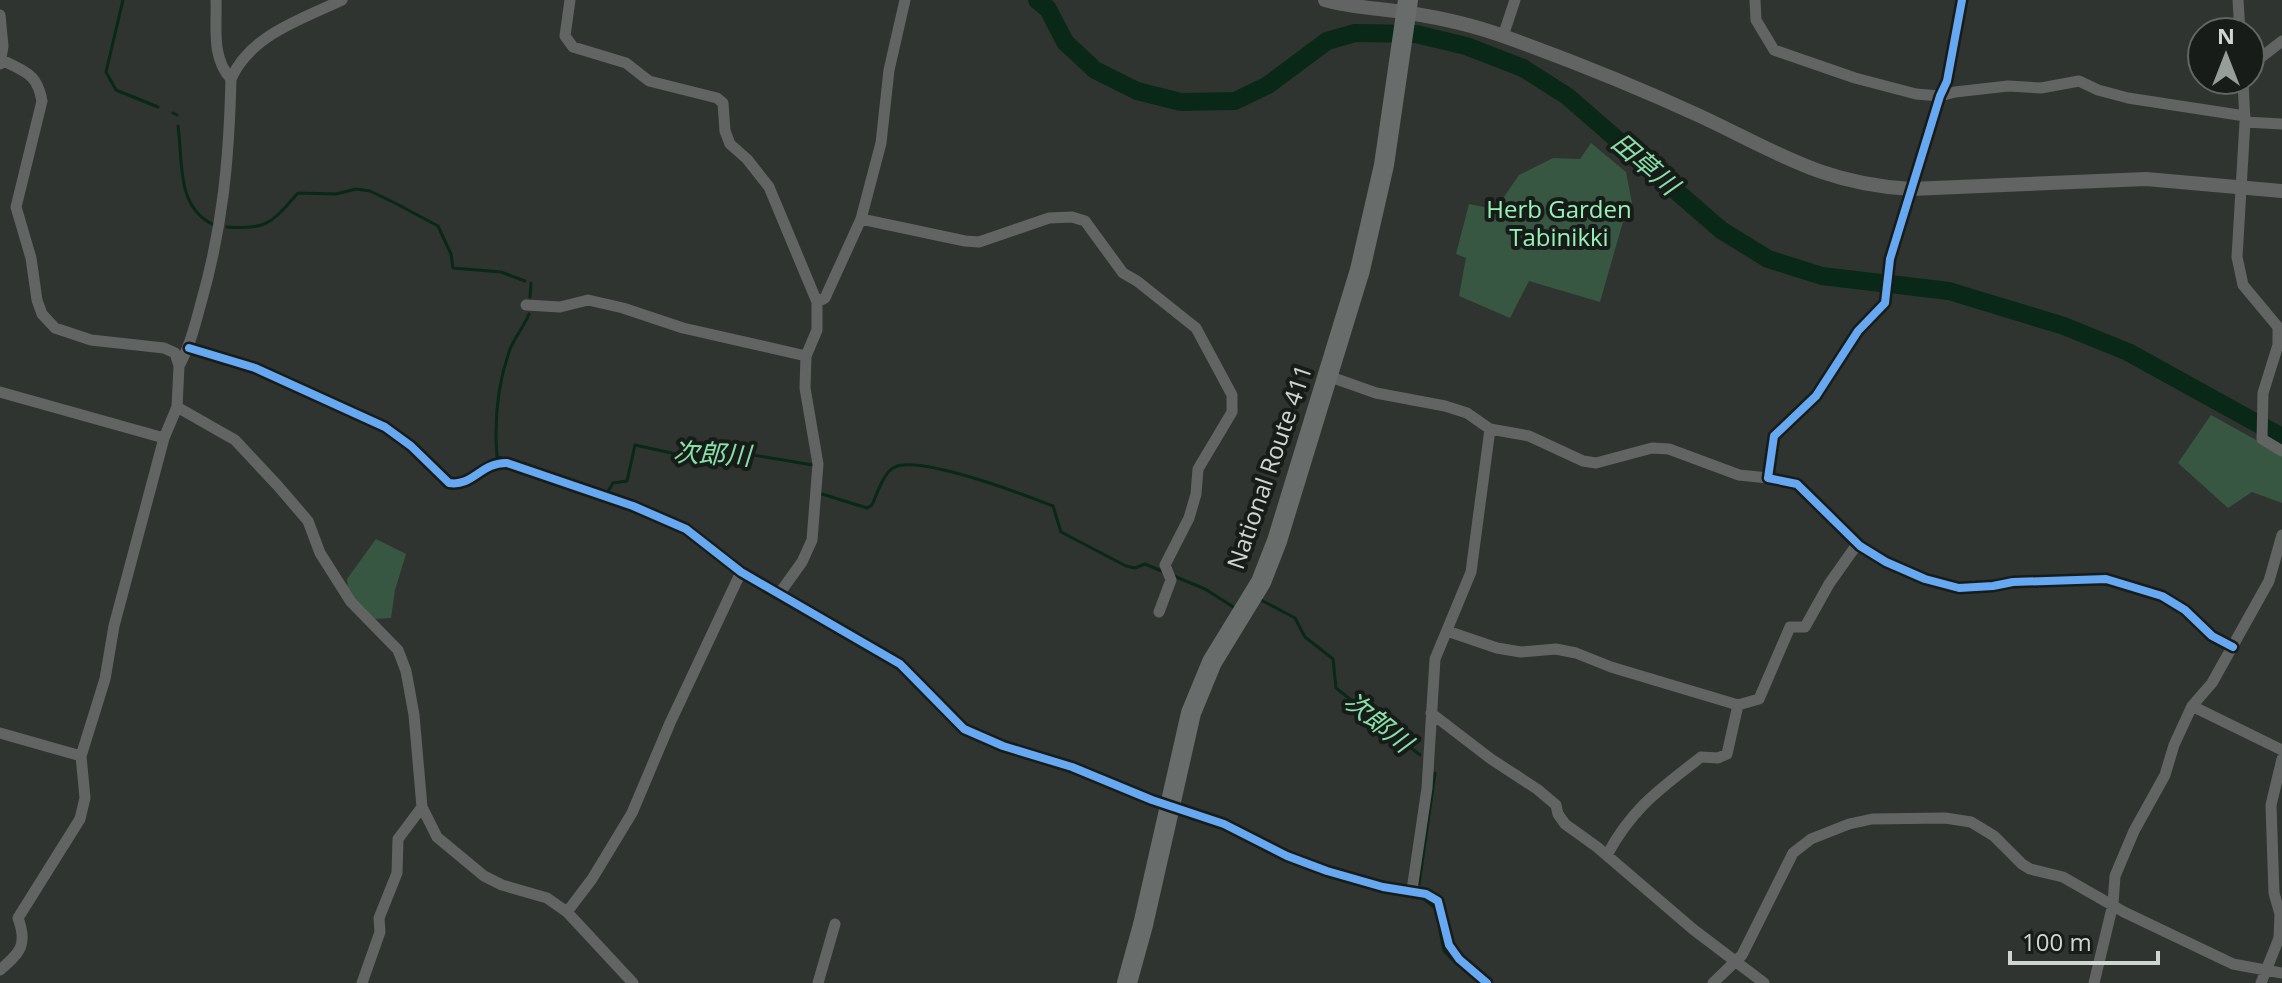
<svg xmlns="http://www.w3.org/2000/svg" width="2282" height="983" font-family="'Open Sans','Noto Sans JP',sans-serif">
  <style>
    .green { fill: #375742 }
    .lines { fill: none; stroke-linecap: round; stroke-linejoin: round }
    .stream { stroke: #092817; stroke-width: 3 }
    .river { stroke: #092817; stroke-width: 18 }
    .minor { stroke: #626463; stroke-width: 11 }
    .tertiary { stroke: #626463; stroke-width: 14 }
    .trunk { stroke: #686c6a; stroke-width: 20 }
    .cycleway-casing { stroke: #181c19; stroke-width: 13 }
    .cycleway { stroke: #66a8f1; stroke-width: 8 }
    .labels { text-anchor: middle; stroke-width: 8; stroke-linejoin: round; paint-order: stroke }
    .park-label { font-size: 24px; fill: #97f2b8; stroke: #181c19 }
    .street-label { font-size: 24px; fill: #cfd5d1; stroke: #181c19 }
    .water-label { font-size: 26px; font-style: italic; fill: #86e0a7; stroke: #181c19 }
  </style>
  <rect width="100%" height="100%" fill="#2f3431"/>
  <path class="green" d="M1591,143L1626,172L1632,203L1622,225L1600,302L1529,281L1510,318L1459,296L1466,258L1456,254L1469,204L1493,209L1497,207L1519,175L1553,158L1580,159Z
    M2211,415L2256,440L2262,439L2282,451V503L2252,492L2228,508L2178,463Z
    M376,539L406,554L395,590L391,618L373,619L348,593L347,579Z"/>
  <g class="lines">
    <path class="stream" d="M123,0L106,72L116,90L158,107
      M173,113L177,115
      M178,126C183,161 176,206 212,224
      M227,227C268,230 271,223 298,193L336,194L356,189L370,191L395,203L438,226L451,254L453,268L501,272L525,281
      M530,297L531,283
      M505,459L497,457C494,421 497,387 509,352C513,339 524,327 529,314
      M607,493L613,483L627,481L635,445L685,456L753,455L813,465
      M822,494L867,508L872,505C877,494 883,474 893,468C916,453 1025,495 1053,506L1061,532L1126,566L1135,568L1145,564L1164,572
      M1174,576L1205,589L1235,608
      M1261,600L1295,618L1305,637L1333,659L1336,688L1420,755
      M1419,884L1435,773
      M1424,899L1435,908
      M1440,931L1444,951L1455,962"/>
    <path class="river" d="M1037,0L1048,9L1065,42L1095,70L1137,91L1181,102L1235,101L1268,85L1327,41L1355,33L1416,34L1466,46L1523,68L1567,96L1721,230L1768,259L1822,276L1949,291L2064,326L2128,352L2282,437"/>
    <path class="minor" d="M216,0C217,28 211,57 231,79
      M570,0L565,36L573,47L626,63L649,81L717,98L723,103L725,131L730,144L747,159L769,187L817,302V330L806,356L805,388L818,464L812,540L802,562L779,594
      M1755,0L1756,20L1774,50L1855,78L1916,94L1940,96L1955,92L2008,86L2041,88L2079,81L2098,90L2128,98L2245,116
      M1962,0L1947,81L1940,96L1890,259L1885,303L1858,331L1816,396L1774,436L1768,478L1797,484L1860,546L1886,562L1925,579L1959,588L1993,586L2013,582L2106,579L2162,596L2185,610L2212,636L2233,647
      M2238,0L2240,32
      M0,15L3,46L0,64
      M1503,36L1515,0
      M2,60C25,72 37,73 42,101L16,207L31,258L37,300L42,314L55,328L91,340L164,348L175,353L179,366C190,346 195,325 201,303C223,226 229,159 231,79C250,35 302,19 342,0
      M2250,66L2282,41
      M2243,80L2245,122L2237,257L2243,285L2278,327V345L2263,393L2262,439L2282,451
      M2245,122L2282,124
      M861,219L965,241L979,242L1049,218L1072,217L1085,221L1123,273L1137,281L1196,328L1232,395V412L1198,469L1196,494L1189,518L1165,565L1171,580L1159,612
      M817,302L825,298L861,219L881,143L889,70L905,0
      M526,305L560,307L588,300L623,308L683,328L806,356
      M189,348L255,368L385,427L411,446L449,483C473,487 481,462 507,463L633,506L686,529L741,572L900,664L964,729L1003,746L1072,767L1152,800L1224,824L1287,856L1327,871L1383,887L1426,894L1438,901L1449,945L1459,959L1487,983
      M179,366L177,407L235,440L278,486L308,521L320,553L351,602L398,650L406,671L414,715L422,807L437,837L484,876L502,885L547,898L567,912L633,983
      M1328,376L1376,393L1445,406L1467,413L1490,429L1529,436L1583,461L1596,463L1652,448L1669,449L1739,475L1768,478
      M0,392L164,438
      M1447,631L1497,648L1521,652L1556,649L1576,653L1611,667L1738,705
      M2192,706L2282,750
      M1431,713L1491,759L1537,789L1556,805L1558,814L1565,824L1597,847L1694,930L1764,983
      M0,733L81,756L105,679L114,626L164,438L177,407
      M1607,855C1633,807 1659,790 1701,757L1718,758L1727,754L1738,705L1759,699L1790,627H1805L1829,584L1858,543
      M1412,890L1427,788L1435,659L1471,572L1490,429
      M567,912L592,879L632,813L670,723L741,572
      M0,970C20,953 28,945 18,918L80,819L85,798L81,756
      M362,983L380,932L379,918L397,873L398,839L422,807
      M818,983L835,924
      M1713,983L1742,955L1793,853L1811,839L1849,824L1872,819L1945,818L1971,822L1994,836L2022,864L2030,869L2063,877L2124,912L2233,964L2282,973
      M2094,983L2113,904L2115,876L2134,831L2165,775L2174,745L2192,706L2212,683L2269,581L2282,535
      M2261,983L2279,938L2280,914L2274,893L2271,805L2282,759"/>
    <path class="tertiary" d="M1325,0C1353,8 1381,8 1409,13C1441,18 1473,25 1503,36C1570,60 1637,87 1700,116C1777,152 1822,184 1911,189L2146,179L2282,191"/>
    <path class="trunk" d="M1127,983L1143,925L1191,713L1212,662L1261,582L1277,541L1360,270L1384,165L1408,0"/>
    <defs>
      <path id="cycleway" d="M1962,0L1947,81L1940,96L1890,259L1885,303L1858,331L1816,396L1774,436L1768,478L1797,484L1860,546L1886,562L1925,579L1959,588L1993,586L2013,582L2106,579L2162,596L2185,610L2212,636L2233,647
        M189,348L255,368L385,427L411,446L449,483C473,487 481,462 507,463L633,506L686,529L741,572L900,664L964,729L1003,746L1072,767L1152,800L1224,824L1287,856L1327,871L1383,887L1426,894L1438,901L1449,945L1459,959L1487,983"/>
    </defs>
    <use href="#cycleway" class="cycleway-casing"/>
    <use href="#cycleway" class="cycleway"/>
  </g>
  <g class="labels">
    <g class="park-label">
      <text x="1559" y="218">Herb Garden<tspan x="1559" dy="28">Tabinikki</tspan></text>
    </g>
    <g class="street-label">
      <text transform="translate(1270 467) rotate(-71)" y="8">National Route 411</text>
    </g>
    <g class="water-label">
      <text transform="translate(1645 164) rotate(41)" y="9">田草川</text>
      <text transform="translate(712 454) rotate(3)" y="9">次郎川</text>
      <text transform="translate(1378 722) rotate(39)" y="9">次郎川</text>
    </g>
  </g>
  <g transform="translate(2226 56)"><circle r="38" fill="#181c19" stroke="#616663" stroke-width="2"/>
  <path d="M0-6L14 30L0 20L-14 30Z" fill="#979d99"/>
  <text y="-12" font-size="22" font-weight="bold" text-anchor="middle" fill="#cfd5d1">N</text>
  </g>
  <path d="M2010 951v12h148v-12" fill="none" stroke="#cfd5d1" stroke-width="4"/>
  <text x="2022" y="951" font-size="24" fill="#cfd5d1" stroke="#181c19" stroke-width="6" paint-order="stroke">100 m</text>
</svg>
